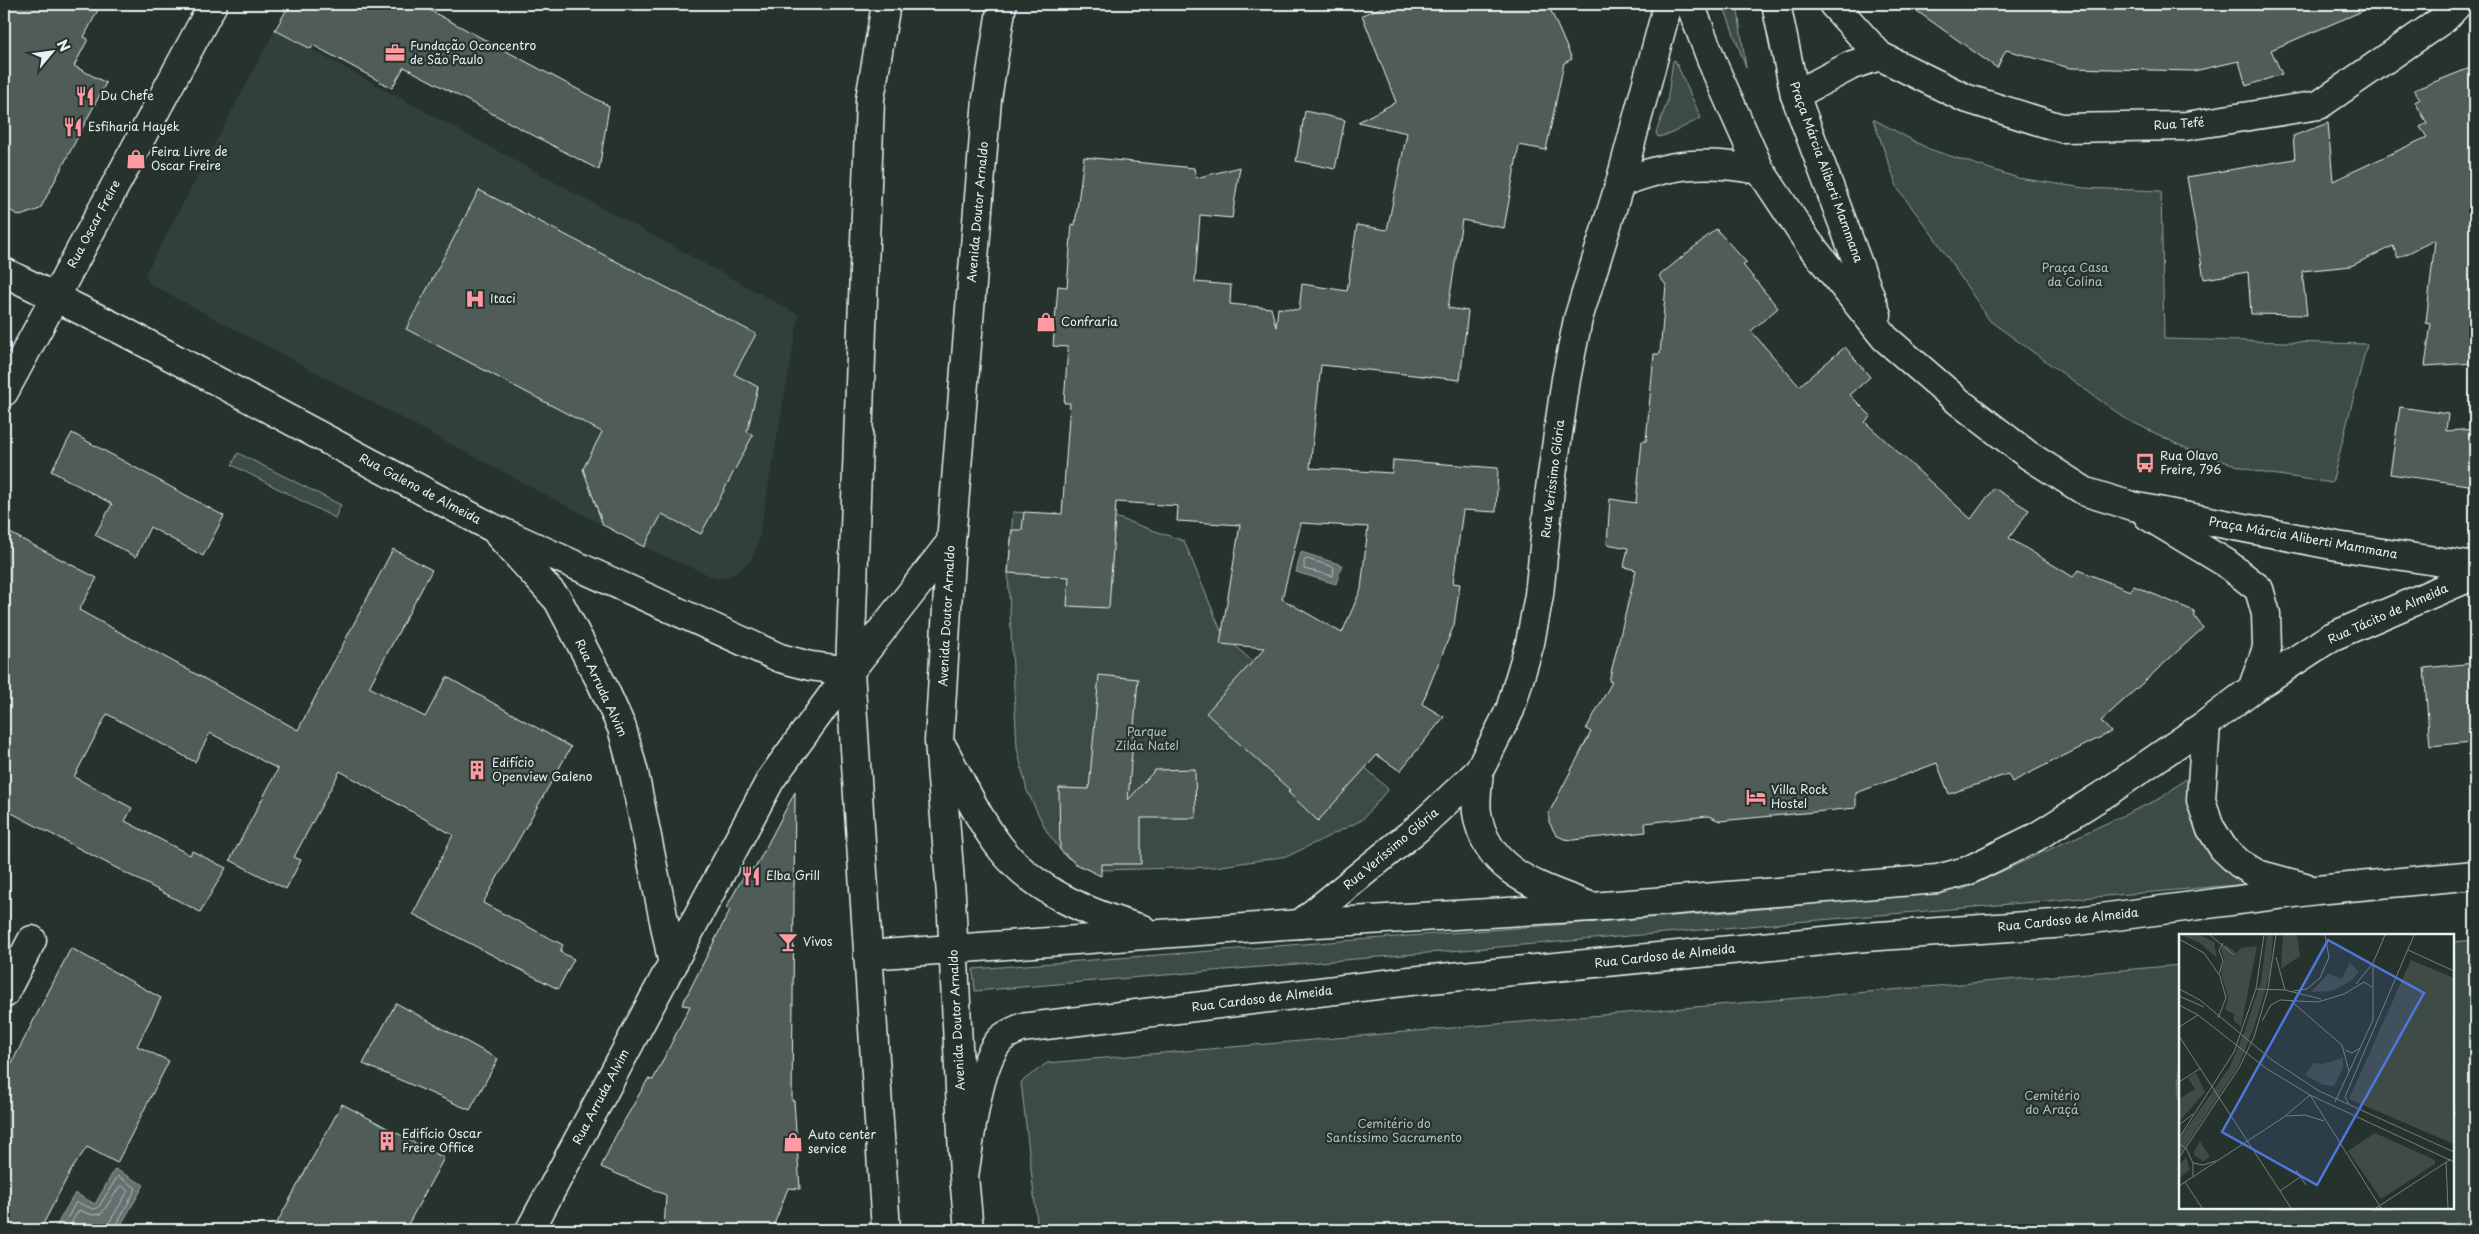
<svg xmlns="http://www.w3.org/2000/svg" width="2479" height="1234" font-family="'Playpen Sans',sans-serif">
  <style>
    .built { fill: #333f3a }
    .green { fill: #3e4b47; stroke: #939ea0 }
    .water { fill: #636f6d; stroke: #98a3a5 }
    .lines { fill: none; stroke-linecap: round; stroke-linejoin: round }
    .shore { stroke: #b3bdc0; stroke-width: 1 }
    .building { fill: #505c59; stroke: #e8f1f8; fill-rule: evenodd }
    .minor-casing { stroke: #e8f1f8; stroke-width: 31 }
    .major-casing { stroke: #e8f1f8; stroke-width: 31 }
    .minor { stroke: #26332d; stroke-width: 28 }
    .major { stroke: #26332d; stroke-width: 28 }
    .labels { text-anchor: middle; stroke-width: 4.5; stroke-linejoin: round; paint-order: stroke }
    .poi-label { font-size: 12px; fill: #e8f1f8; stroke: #26332d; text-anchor: start }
    .street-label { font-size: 12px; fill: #e8f1f8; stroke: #26332d }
    .park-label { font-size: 12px; fill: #b5bfc3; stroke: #26332d }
    .inset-road { fill: none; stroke: #747f7e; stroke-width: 1 }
    .view { fill: #5077e0; fill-opacity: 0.15; stroke: #5077e0; stroke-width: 2.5 }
    .inset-edge { fill: none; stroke: #e8f1f8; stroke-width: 2.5 }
  </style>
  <rect width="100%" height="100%" fill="#26332d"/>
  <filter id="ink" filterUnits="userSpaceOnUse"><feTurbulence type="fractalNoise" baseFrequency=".02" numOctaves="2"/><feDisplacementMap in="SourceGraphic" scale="10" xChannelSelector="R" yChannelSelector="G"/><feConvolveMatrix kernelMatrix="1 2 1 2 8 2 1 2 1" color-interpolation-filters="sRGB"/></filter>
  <g filter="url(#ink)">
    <path class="built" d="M275,30L799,315L758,543L750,561L736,573L718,579L644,547L150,284L145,275Z"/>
    <path class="green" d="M1723,4H1737L1746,68Z
      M1675,60L1701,118L1670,134L1658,137L1656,133L1667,102L1673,61Z
      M1873,119L1929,149L2018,178L2084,188L2161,191L2164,339L2367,344L2332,483L2258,472L2194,452L2126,419L1990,321L1934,237L1898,189Z
      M238,453L341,505L335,518L232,465Z
      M1013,512L1115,517L1184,541L1222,633L1388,789L1362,820L1288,856L1215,867L1101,870L1084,868L1065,856L1047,832L1027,791L1017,748L1008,573Z
      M2203,766L2198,813L2260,883L975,991L973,969L1740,911L1964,889L2161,798Z
      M2475,940V1230H1038L1021,1082L1047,1063L2180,965V1208H2453V942Z"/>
    <path class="water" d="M1301,552L1342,565L1336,584L1296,572Z
      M115,1169L144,1185L118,1230H59L55,1228L75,1193L95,1204Z"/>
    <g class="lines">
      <path class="shore" d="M1307,559L1334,567L1333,576L1304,569V561Z
        M61,1230L76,1202L93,1209L98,1208L118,1176L136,1188L114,1230
        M67,1230L79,1210L92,1215L101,1214L121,1185L128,1191L109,1223L108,1230"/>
    </g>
    <path class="building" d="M4,4H101L84,37L88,39L74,66L106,83L40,209L20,216L4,207Z
      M290,4H418L609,106L599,170L404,67L392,88L313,45L311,49L275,30Z
      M1392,4H1548L1572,59L1564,63L1546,150L1519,145L1504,228L1462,220L1448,308L1468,311L1460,380L1321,365L1310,468L1392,473L1393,460L1498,468L1496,512L1463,510L1453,583L1460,584L1454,625L1422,704L1444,717L1400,771L1377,755L1318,821L1288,792L1290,790L1206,713L1265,648L1220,644L1240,525L1177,521L1178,506L1116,502L1109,608L1067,606L1069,577L1008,573L1012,530H1022L1024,512L1062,514L1070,403H1064L1068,347L1053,346L1058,286L1067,287L1072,224L1075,225L1084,157L1194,168L1196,178L1240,167L1232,218L1200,215L1195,282L1231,285L1230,304L1271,308L1276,327L1278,308L1299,310L1302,284L1347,291L1357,225L1387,230L1407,133L1358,122L1396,102L1362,15ZM1301,523L1368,527L1361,589L1342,633L1282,599Z
      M1907,4H2379L2271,50L2282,74L2246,86L2239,61L2194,71L2070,68L2006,50L1997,68Z
      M2475,66V363L2425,366L2431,324L2426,323L2435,240L2398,258L2393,246L2351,266L2302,271L2307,315L2251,314L2248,272L2204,279L2187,177L2295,159L2293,136L2328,123L2333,181L2427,137L2420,127L2427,123L2415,102L2420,99L2414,90Z
      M1305,111L1345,120L1335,169L1296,161Z
      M479,190L756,334L734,374L758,387L747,432L753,435L701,534L662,514L644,547L603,525L583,469L602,432L406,329Z
      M1716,229L1747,263L1743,265L1778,308L1751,331L1799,386L1845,347L1870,377L1850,395L1871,416L1865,422L1971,519L1994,488L2029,510L2009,538L2073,577L2079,570L2130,591L2134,586L2194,611L2195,617L2203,628L2101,721L2111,732L2012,782L2008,774L1949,794L1937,763L1856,793V808L1720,821L1708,816L1645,823L1646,832L1573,840L1564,839L1556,835L1549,822V813L1591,732L1586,729L1612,682L1609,681L1636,570L1624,567L1628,548L1607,544L1610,499L1636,503L1642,441H1646L1654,354H1660L1666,285L1659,276Z
      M2400,407L2448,414L2446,431L2475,429V486L2390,474Z
      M72,433L224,516L203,556L150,527L136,557L95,535L112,504L51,471Z
      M4,530L97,578L79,610L298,730L393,549L432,570L369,687L425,717L447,677L571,747L483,903L563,945L560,952L574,959L558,989L413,914L453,835L340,771L294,857L301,860L286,889L230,860L278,769L210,733L195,762L107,714L74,777L132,808L125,821L190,855L192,851L226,868L200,912L4,809Z
      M2475,663V712L2469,713L2471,742L2430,746L2424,668Z
      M1099,675L1138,679L1128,800L1155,770L1195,769L1196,818H1141V864H1101V876L1076,864L1060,850L1059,788L1089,789Z
      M795,792L792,1101H794L800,1189L788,1188L772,1230H664L666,1195L601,1167L615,1137L648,1079L653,1080L690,1006L682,1005L730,910L726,908L748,868H755Z
      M71,948L161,998L137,1046L169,1061L117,1163L87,1147L70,1172L40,1230H4V1078Z
      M396,1003L498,1059L470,1110L363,1064Z
      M342,1104L444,1158L405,1230H273Z"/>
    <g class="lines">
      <defs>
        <path id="minor" d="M1833,4L1880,56L1965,98L2061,128L2186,126L2319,105L2445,18L2458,4
          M1795,95L1852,65L1880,56
          M1620,183C1672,163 1705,160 1760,170
          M4,272L123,331L491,527L780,658L810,666L850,671
          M4,392L213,4
          M499,535L558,600L602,684L622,728L634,773L673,965
          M1479,771C1478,784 1475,800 1477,813C1487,875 1542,887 1592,907
          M1300,924L1418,828L1479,771L1510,710L1530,643L1539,595L1550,489L1566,379L1578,319L1620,183L1668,4
          M4,994L32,940
          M530,1230L771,779L850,671"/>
        <path id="major" d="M886,4L870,99L850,671L886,1230
          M1690,4L1715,69L1760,170L1808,242L1885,338L1958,401L2028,455L2086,492L2132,506L2337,546L2475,567
          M1776,4L1795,95L1877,315
          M2148,516L2226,563L2259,589L2266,614L2267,648L2252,689
          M850,671L951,542
          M2206,724L2201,800L2210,827L2223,848L2239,863L2257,874L2305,887
          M944,750C961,781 977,817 999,846C1033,891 1090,914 1142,929
          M868,955L1300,924L1592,907L1937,879L1967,871L2036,837L2109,791L2206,724L2252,689L2331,637L2475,575
          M964,1176C970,1142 977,1063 1001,1039C1006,1034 1015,1031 1021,1028L1410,981L1865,937L2054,924L2317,890L2475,875
          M969,1230L964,1176L951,895L939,741L951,542L987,99L1002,4"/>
      </defs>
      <use href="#minor" class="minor-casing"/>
      <use href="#major" class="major-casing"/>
      <use href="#minor" class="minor"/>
      <use href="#major" class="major"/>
    </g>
  </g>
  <defs>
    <symbol id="office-bare" viewBox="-9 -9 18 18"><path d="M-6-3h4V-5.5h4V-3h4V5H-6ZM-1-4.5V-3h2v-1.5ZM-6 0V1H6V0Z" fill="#ff9aa2" stroke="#26332d" stroke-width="2.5" paint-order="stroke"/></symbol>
    <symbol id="restaurant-bare" viewBox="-9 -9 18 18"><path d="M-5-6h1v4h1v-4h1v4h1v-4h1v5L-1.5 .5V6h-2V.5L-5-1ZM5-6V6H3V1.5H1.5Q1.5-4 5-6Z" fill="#ff9aa2" stroke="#26332d" stroke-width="2.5" paint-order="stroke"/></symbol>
    <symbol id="shop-bare" viewBox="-9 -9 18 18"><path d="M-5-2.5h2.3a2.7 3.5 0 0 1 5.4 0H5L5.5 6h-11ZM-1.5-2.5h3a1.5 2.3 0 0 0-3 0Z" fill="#ff9aa2" stroke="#26332d" stroke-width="2.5" paint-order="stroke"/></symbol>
    <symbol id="hospital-bare" viewBox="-9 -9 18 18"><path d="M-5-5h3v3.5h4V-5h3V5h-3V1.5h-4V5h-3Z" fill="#ff9aa2" stroke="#26332d" stroke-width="2.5" paint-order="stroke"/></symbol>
    <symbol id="bus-bare" viewBox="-9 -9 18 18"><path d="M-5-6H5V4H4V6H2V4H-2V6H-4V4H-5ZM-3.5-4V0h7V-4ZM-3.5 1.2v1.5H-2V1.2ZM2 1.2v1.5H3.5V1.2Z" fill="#ff9aa2" stroke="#26332d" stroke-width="2.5" paint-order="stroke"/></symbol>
    <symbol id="building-bare" viewBox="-9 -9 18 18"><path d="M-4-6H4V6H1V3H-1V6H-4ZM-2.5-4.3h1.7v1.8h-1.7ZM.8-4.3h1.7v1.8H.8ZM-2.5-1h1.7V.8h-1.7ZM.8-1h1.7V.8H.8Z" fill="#ff9aa2" stroke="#26332d" stroke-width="2.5" paint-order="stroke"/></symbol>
    <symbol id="hotel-bare" viewBox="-9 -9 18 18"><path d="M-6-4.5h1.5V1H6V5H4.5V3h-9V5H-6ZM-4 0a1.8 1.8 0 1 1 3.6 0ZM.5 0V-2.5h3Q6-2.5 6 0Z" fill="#ff9aa2" stroke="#26332d" stroke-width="2.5" paint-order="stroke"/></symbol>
    <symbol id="bar-bare" viewBox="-9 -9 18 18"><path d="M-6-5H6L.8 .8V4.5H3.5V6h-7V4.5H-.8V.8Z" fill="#ff9aa2" stroke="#26332d" stroke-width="2.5" paint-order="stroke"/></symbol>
  </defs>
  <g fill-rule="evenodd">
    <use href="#office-bare" x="381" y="39" width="28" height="28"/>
    <use href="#restaurant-bare" x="71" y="82" width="28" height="28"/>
    <use href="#restaurant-bare" x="59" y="113" width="28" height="28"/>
    <use href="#shop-bare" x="122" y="145" width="28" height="28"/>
    <use href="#hospital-bare" x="461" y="285" width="28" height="28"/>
    <use href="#shop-bare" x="1032" y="308" width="28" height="28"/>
    <use href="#bus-bare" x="2131" y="449" width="28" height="28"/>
    <use href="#building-bare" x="463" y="756" width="28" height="28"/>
    <use href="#hotel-bare" x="1742" y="783" width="28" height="28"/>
    <use href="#restaurant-bare" x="737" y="862" width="28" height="28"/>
    <use href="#bar-bare" x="774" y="928" width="28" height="28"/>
    <use href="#building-bare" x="373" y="1127" width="28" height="28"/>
    <use href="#shop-bare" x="779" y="1128" width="28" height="28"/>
  </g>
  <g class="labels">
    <g class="poi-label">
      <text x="410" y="50">Fundação Oconcentro<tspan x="410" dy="14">de São Paulo</tspan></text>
      <text x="100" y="100">Du Chefe</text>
      <text x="88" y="131">Esfiharia Hayek</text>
      <text x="151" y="156">Feira Livre de<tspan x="151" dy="14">Oscar Freire</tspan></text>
      <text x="490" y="303">Itaci</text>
      <text x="1061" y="326">Confraria</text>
      <text x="2160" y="460">Rua Olavo<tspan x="2160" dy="14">Freire, 796</tspan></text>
      <text x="492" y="767">Edifício<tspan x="492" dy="14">Openview Galeno</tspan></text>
      <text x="1771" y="794">Villa Rock<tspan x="1771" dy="14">Hostel</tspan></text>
      <text x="766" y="880">Elba Grill</text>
      <text x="803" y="946">Vivos</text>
      <text x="402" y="1138">Edifício Oscar<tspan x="402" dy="14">Freire Office</tspan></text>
      <text x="808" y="1139">Auto center<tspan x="808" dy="14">service</tspan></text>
    </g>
    <g class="street-label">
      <text transform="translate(2179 124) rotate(-4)" y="4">Rua Tefé</text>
      <text transform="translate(1826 172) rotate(70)" y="4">Praça Márcia Aliberti Mammana</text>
      <text transform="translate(978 212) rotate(-85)" y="4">Avenida Doutor Arnaldo</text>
      <text transform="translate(94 224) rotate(-62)" y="4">Rua Oscar Freire</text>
      <text transform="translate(1553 479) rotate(-83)" y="4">Rua Veríssimo Glória</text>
      <text transform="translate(420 489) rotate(28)" y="4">Rua Galeno de Almeida</text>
      <text transform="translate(2303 538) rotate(10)" y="4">Praça Márcia Aliberti Mammana</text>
      <text transform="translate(2388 614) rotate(-24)" y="4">Rua Tácito de Almeida</text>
      <text transform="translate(947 616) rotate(-87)" y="4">Avenida Doutor Arnaldo</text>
      <text transform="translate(601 688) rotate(65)" y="4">Rua Arruda Alvim</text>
      <text transform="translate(1391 849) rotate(-40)" y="4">Rua Veríssimo Glória</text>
      <text transform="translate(2068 920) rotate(-6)" y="4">Rua Cardoso de Almeida</text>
      <text transform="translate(1665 956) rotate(-6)" y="4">Rua Cardoso de Almeida</text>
      <text transform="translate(1262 999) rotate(-7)" y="4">Rua Cardoso de Almeida</text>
      <text transform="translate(957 1020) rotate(-93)" y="4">Avenida Doutor Arnaldo</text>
      <text transform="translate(601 1097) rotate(-62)" y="4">Rua Arruda Alvim</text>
    </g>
    <g class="park-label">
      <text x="2075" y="272">Praça Casa<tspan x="2075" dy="14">da Colina</tspan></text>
      <text x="1147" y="736">Parque<tspan x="1147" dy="14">Zilda Natel</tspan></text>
      <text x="2052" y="1100">Cemitério<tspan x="2052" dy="14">do Araçá</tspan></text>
      <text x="1394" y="1128">Cemitério do<tspan x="1394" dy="14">Santíssimo Sacramento</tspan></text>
    </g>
  </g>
  <g transform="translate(2179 934)">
    <rect width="275" height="275" fill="#26332d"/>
    <path d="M2,1H21L35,8L38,24L21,9ZM88,1H94L91,40L75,93L59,133L0,222V205L51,133L66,96L82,47ZM104,1H118L121,22L102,35ZM47,11L57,19L62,14L78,12L62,93L55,87V80L46,76L49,64L42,39L45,26L42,14ZM232,26L275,44V210L170,165ZM171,29L180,38L172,47L153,57L132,58L150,39L162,45ZM164,124V135L155,152L144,151L126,141L135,129L144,130ZM17,139L26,158L0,188V165L16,155L9,144ZM196,199L256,226V230L202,265L169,217ZM21,207L31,223L24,227L14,220ZM7,223L11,236L0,244V232Z" fill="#3e4b47"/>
    <path class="inset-road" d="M31,1L55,21M0,5L25,19L41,42L47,64L39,84M229,16L275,37M97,23L106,56M40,40L44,27L40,16L44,9M177,50L193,30M0,55L21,66L93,126L140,157L275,218M77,55L106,56L142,65M114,57L128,55L141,44L150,23L146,1M0,62L25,73M112,67L163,111L170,137M0,71L19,81L88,135L131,161L275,228M83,87L92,71L101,66L139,68L165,60L185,48L193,53M0,93L19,81M0,102L112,274M166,116L173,119L181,114M0,148L22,134M156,168L194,86V29L206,1M170,170L166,163L235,1M107,182L126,181L145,187M0,191L14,180M0,204L55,118L77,55L85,1M0,210L7,214L14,229V242M0,224L60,134L75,103L89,55L97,1M267,228L269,274M14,229L24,231L37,227M117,236L127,251M6,248L23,274M0,252L105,183L131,161L202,274M101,257L121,243M197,274L272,225"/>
    <path class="view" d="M149,6L245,59L138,251L43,198Z"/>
    <rect width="275" height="275" class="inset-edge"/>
  </g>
  <rect width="2479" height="1234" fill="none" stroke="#26332d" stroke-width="20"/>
  <rect x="10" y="10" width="2459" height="1214" fill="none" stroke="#e8f1f8" stroke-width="2" filter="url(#ink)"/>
  <g transform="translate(52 52) rotate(61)" stroke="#26332d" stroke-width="4" paint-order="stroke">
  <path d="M0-4L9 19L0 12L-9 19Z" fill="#e8f1f8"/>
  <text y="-8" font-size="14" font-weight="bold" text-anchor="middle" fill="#e8f1f8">N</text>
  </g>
</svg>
